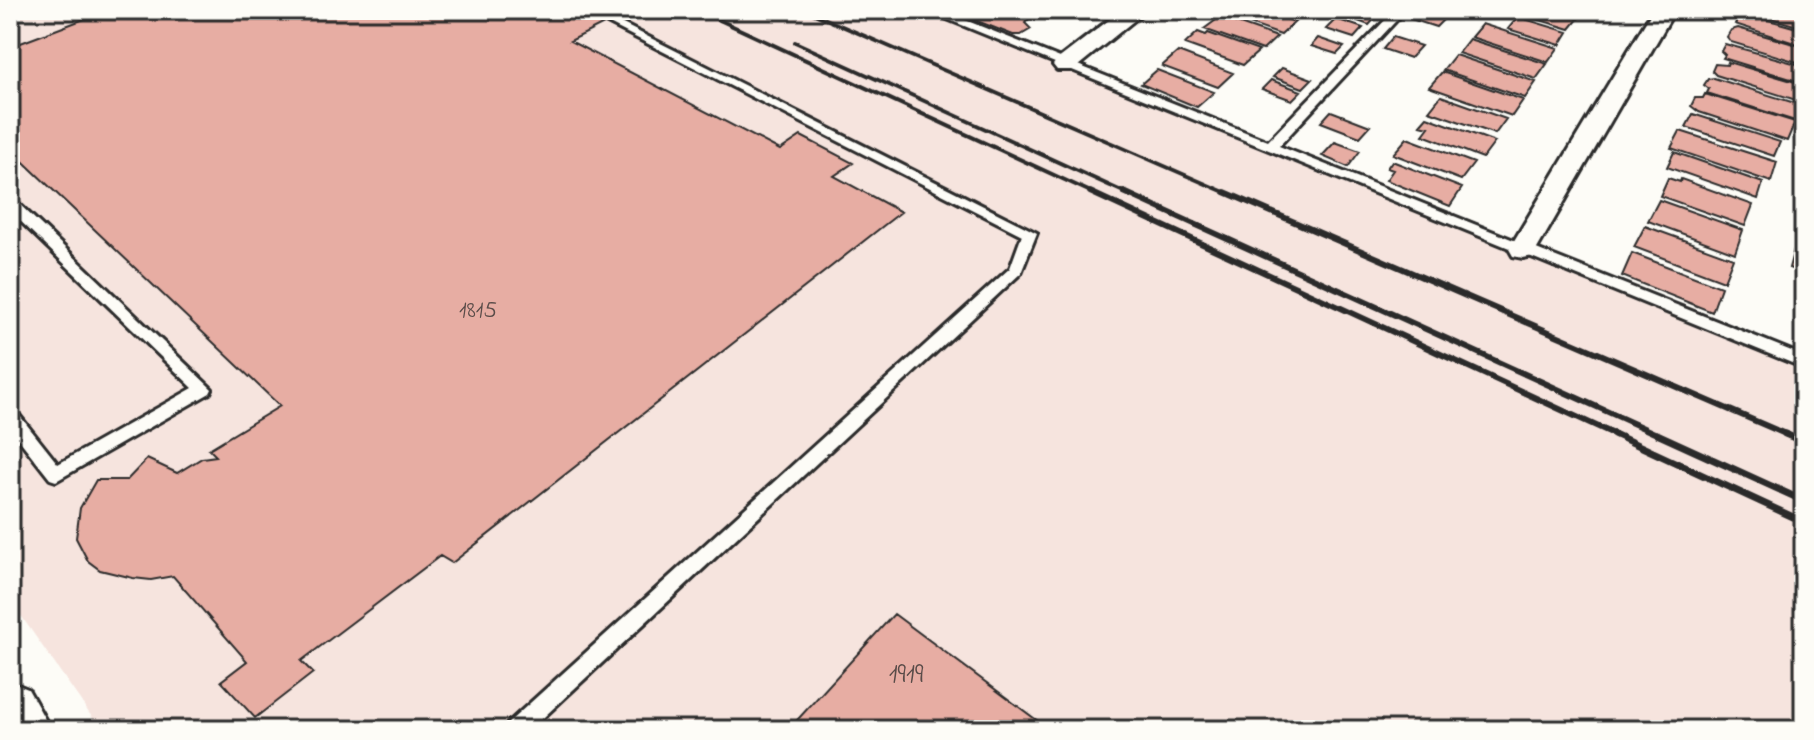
<svg xmlns="http://www.w3.org/2000/svg" width="1814" height="740" font-family="'Indie Flower',sans-serif">
  <style>
    .built { fill: #f6e4de }
    .building { fill: #e7ada3; stroke: #2b2b2b; stroke-width: 2 }
    .lines { fill: none; stroke-linecap: round; stroke-linejoin: round }
    .service-casing { stroke: #2b2b2b; stroke-width: 6 }
    .minor-casing { stroke: #2b2b2b; stroke-width: 6 }
    .tertiary-casing { stroke: #2b2b2b; stroke-width: 6 }
    .service { fill: #fdfcf7; fill-rule: evenodd }
    .minor { fill: #fdfcf7; fill-rule: evenodd }
    .tertiary { fill: #fdfcf7; fill-rule: evenodd }
    .rail-far2 { stroke: #2b2b2b; stroke-width: 4 }
    .rail-far1 { stroke: #2b2b2b; stroke-width: 6 }
    .rail { stroke: #2b2b2b; stroke-width: 7 }
    .labels { text-anchor: middle; stroke-width: 6; stroke-linejoin: round; paint-order: stroke }
    .number-label { font-size: 24px; fill: #5a4c49 }
    .near-number-label { font-size: 28px; fill: #5a4c49 }
  </style>
  <rect width="100%" height="100%" fill="#fdfcf7"/>
  <filter id="ink" filterUnits="userSpaceOnUse"><feTurbulence type="fractalNoise" baseFrequency=".0125" numOctaves="2"/><feDisplacementMap in="SourceGraphic" scale="16" xChannelSelector="R" yChannelSelector="G"/><feConvolveMatrix kernelMatrix="1 2 1 2 8 2 1 2 1" color-interpolation-filters="sRGB"/></filter>
  <g filter="url(#ink)">
    <path class="built" d="M10,10H921L1804,366V730H101L10,600Z"/>
    <path class="building" d="M108,10H581L606,23L570,41L780,150L801,136L853,163L834,176L901,212L452,563L440,556L301,661L313,673L255,718L221,681L247,661L173,576L151,580L133,578L100,570L88,561L76,538L80,508L96,480H127L147,459L177,473L202,458L216,456L209,449L280,406L10,149V47Z
      M957,10H1002L1028,20L1025,23L1031,29L1021,35H1013L954,12Z
      M1226,10H1261L1295,22L1281,35L1221,14Z
      M1268,10H1307L1297,20Z
      M1347,10H1371L1380,13L1369,25L1341,15Z
      M1523,10H1554L1579,18L1570,29L1520,14Z
      M1744,10H1792L1804,13V28Z
      M1418,12L1443,20L1436,27L1411,19Z
      M1751,15L1804,30V46L1735,24L1738,18H1749Z
      M1220,17L1277,37L1263,50L1204,29Z
      M1518,17L1568,32L1560,45L1508,29Z
      M1336,19L1363,28L1354,38L1326,29Z
      M1482,24L1558,48L1548,62L1471,37Z
      M1738,28L1804,47V64L1731,42L1727,37L1731,30Z
      M1198,32L1206,35L1208,33L1259,51L1243,65L1185,44Z
      M1393,37L1421,46L1410,58L1383,49Z
      M1318,38L1344,47L1337,54L1311,46Z
      M1469,39L1547,64L1536,79L1458,53Z
      M1725,44L1804,66V83L1723,58L1725,55L1721,51Z
      M1178,52L1233,73L1218,87L1162,66Z
      M1455,55L1536,82L1525,98L1443,70Z
      M1728,62L1802,84L1796,100L1716,75L1712,71L1715,64L1727,65Z
      M1282,68L1312,79L1303,88L1273,77Z
      M1157,70L1214,92L1197,107L1141,84Z
      M1442,72L1523,100L1512,116L1429,87Z
      M1714,78L1801,105L1795,121L1707,93L1709,89L1704,85L1708,79Z
      M1271,80L1301,91L1292,100L1262,89Z
      M1705,94L1795,122L1787,141L1699,112L1691,106L1695,98H1703Z
      M1441,96L1506,119L1495,134L1429,111Z
      M1331,111L1370,126L1360,137L1321,122Z
      M1693,114L1780,142L1774,156L1686,127Z
      M1427,117L1495,142L1483,158L1423,135L1429,127L1420,125Z
      M1680,131L1777,162L1771,182L1671,148Z
      M1407,138L1474,163L1461,180L1393,154Z
      M1335,142L1360,151L1348,167L1322,156Z
      M1674,152L1763,183L1758,199L1667,167Z
      M1392,161L1462,188L1450,206L1386,180L1393,170L1387,168Z
      M1668,178L1680,182L1681,179L1753,205L1745,226L1660,196Z
      M1659,200L1743,230L1735,253L1648,221Z
      M1645,226L1733,258L1724,281L1634,247Z
      M1794,249L1804,253V273L1789,268Z
      M1632,253L1721,287L1712,312L1622,276Z
      M894,614L1050,730H788Z"/>
    <g class="lines">
      <defs>
        <path id="service" d="M582,10H595L1037,233L1021,273L530,730H504L508,723L1010,268L1022,235Z
          M925,10H940L1268,141L1395,10H1406L1279,146L1804,356V368Z
          M10,199L15,200L212,389L210,393L56,481L50,479L10,428V410L16,411L58,464L193,388L10,211Z"/>
        <path id="minor" d="M1122,10H1147L1073,70H1057L1053,65L1057,60Z
          M1653,10H1675L1533,256L1523,258L1513,256L1509,249Z"/>
        <path id="tertiary" d="M10,682L28,689L51,730H10Z"/>
      </defs>
      <use href="#service" class="service-casing"/>
      <use href="#minor" class="minor-casing"/>
      <use href="#tertiary" class="tertiary-casing"/>
      <use href="#service" class="service"/>
      <use href="#minor" class="minor"/>
      <use href="#tertiary" class="tertiary"/>
      <path class="rail-far2" d="M698,10L1095,194
        M805,10L1229,194
        M795,42L1128,194"/>
      <path class="rail-far1" d="M1090,192L1618,436
        M1124,192L1661,436
        M1225,192L1790,436"/>
      <path class="rail" d="M1614,434L1804,522
        M1657,434L1804,501
        M1785,434L1804,442"/>
    </g>
  </g>
  <g class="labels">
    <g class="number-label">
      <text x="478" y="317">1815</text>
    </g>
    <g class="near-number-label">
      <text x="906" y="682">1919</text>
    </g>
  </g>
  <rect width="1814" height="740" fill="none" stroke="#fdfcf7" stroke-width="40"/>
  <rect x="20" y="20" width="1774" height="700" fill="none" stroke="#2b2b2b" stroke-width="3" filter="url(#ink)"/>
</svg>
